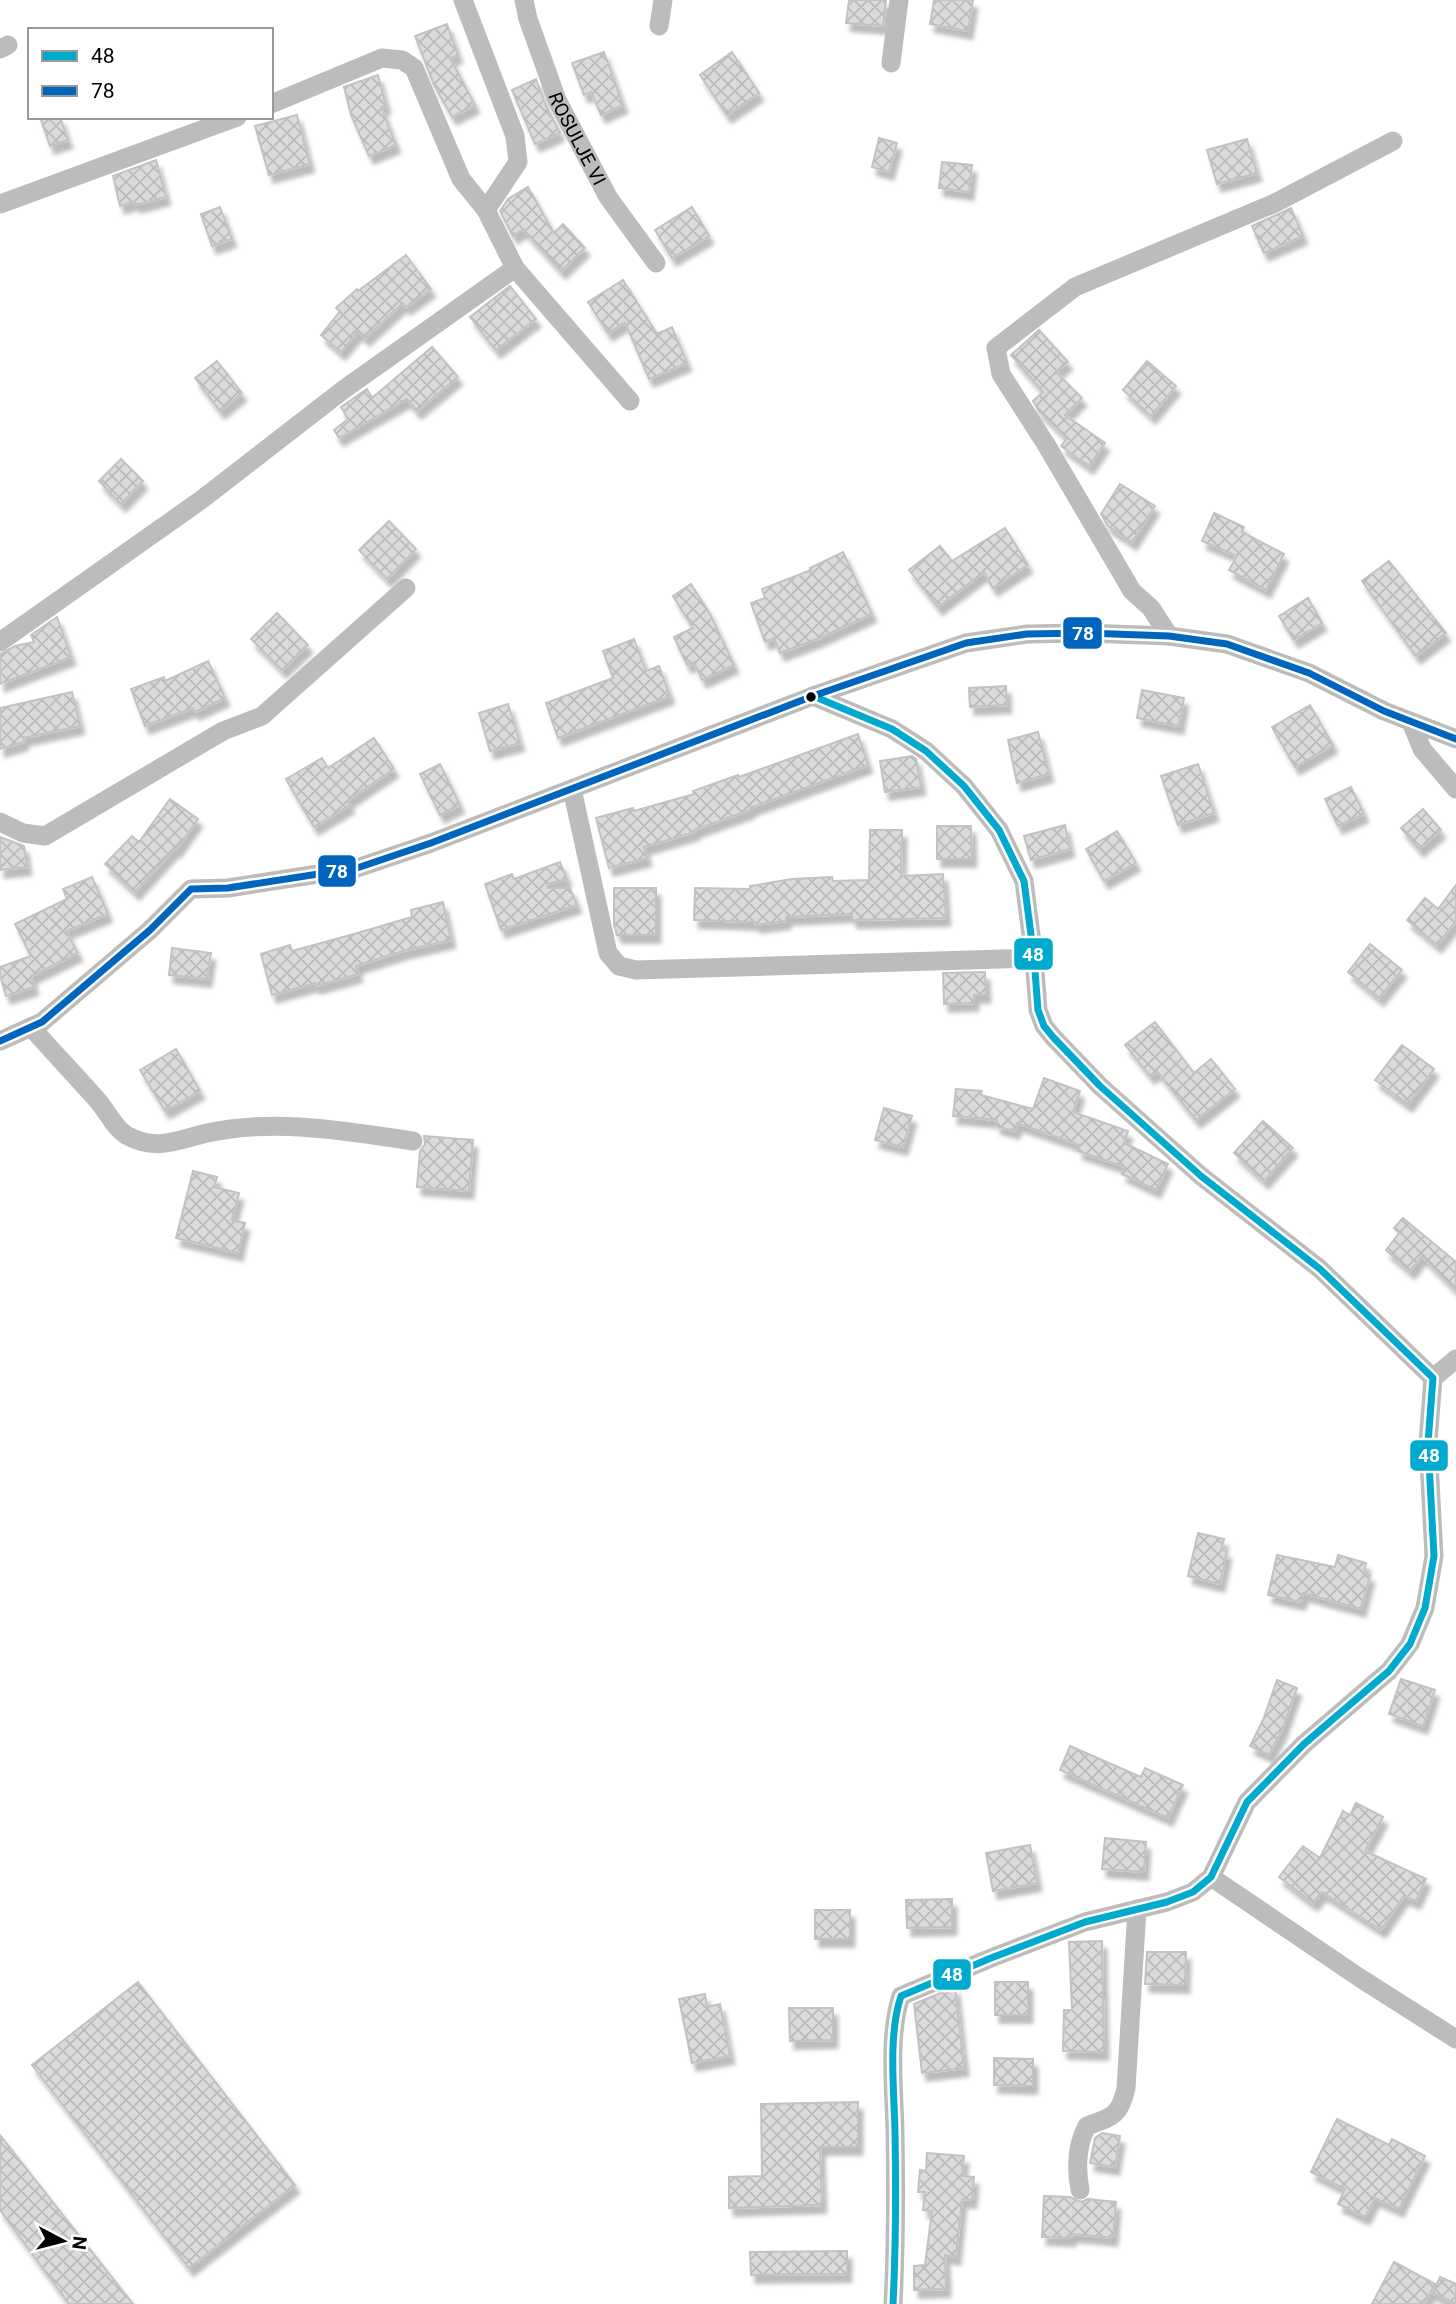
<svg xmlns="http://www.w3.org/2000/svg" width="1456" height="2304" font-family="Roboto,sans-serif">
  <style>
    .building { fill: url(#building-cross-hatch); stroke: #c2c2c2; stroke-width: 2; filter: url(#shadow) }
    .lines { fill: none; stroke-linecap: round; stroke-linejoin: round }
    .street { stroke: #bcbcbc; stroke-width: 19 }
    .bus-1-casing { stroke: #fff; stroke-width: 12 }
    .bus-2-casing { stroke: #fff; stroke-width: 12 }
    .bus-1 { stroke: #00a9ce; stroke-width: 7 }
    .bus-2 { stroke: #0065bd; stroke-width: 7 }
    .bus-dot { fill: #000; stroke: #fff; stroke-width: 2.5 }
    .labels { text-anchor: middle; stroke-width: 6; stroke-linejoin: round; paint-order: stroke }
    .street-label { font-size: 19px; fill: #000; stroke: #fff }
    .line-badge { stroke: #fff; stroke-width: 2.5 }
    .badge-label { font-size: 19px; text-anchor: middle; font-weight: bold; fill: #fff }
  </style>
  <defs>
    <pattern id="building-cross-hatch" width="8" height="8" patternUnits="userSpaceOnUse" patternTransform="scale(1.75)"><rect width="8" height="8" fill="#dbdbdb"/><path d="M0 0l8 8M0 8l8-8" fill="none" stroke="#bababa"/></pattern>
    <filter id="shadow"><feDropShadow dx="4.5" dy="8" stdDeviation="2" flood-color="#0004"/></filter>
  </defs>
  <rect width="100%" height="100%" fill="#fff"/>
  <path class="building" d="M849,0H886L883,26L846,23Z
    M934,0H973L968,31L930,24Z
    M447,24L458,55L450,58L475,105L452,117L434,85L415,36Z
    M604,52L623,105L601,115L591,92L584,95L572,63Z
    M732,52L759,93L727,115L700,75Z
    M378,75L386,106L381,107L396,145L369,156L351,115L344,87Z
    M536,79L546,106L560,133L535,144L512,90Z
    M297,115L310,164L269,175L255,126Z
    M40,117H60L68,140L50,146Z
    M879,138L897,143L889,172L872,167Z
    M1247,139L1257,173L1217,184L1207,150Z
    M156,160L166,197L136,205L135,201L120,206L113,176Z
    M942,162L972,165L969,192L939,188Z
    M528,187L554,233L563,224L585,248L561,271L523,229L513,236L500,211L508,199Z
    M220,207L232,239L212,246L201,214Z
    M692,207L709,236L672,258L655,230Z
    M1291,208L1303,236L1264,253L1252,226Z
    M406,255L431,289L406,307L403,303L365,338L358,331L341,352L321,335L340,311L336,308L357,289L358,291Z
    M623,280L657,334L672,327L687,363L649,379L625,322L608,333L588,302Z
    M510,286L536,319L496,350L470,317Z
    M1039,330L1068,362L1056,372L1082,398L1065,415L1105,443L1089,466L1061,446L1067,438L1039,411L1033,401L1043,392L1011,355Z
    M432,347L458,377L417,411L407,399L339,438L334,430L348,419L341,407L367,389L372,398Z
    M217,361L242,393L220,411L195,378Z
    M1147,361L1176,386L1151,416L1123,390Z
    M121,459L143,481L121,504L99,481Z
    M1120,484L1155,506L1132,542L1108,526L1101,514Z
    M1214,513L1244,527L1242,532L1284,554L1266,590L1229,570L1237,556L1202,541Z
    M389,521L416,549L387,579L359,550Z
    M1005,528L1028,565L993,588L984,572L938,607L909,570L940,546L952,561Z
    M843,552L872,614L817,639L780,653L774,638L765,642L751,603L765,598L762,589L811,570L810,568Z
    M1389,561L1446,633L1416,656L1362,581Z
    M691,584L710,614L734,665L702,680L694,662L687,665L674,637L693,628L673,596Z
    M1308,598L1322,623L1294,640L1279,616Z
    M277,613L308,645L282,670L251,639Z
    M57,617L71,657L0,684V654L15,646L34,642L31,635Z
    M634,639L646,671L659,666L670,696L558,738L546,703L613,678L603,651Z
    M208,661L225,698L195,712L193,708L145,726L131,689L164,677L165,681Z
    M1006,686L1007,705L970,707L969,688Z
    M1142,690L1184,698L1179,726L1137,718Z
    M72,692L80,726L23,738L24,742L0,749V708Z
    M508,704L520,743L490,751L479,713Z
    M1310,705L1333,745L1295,767L1272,727Z
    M1038,732L1049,774L1017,783L1008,740Z
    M858,734L868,765L750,808V810L694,830L695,832L644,847L647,858L609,868L596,818L633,808L634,811L694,794L693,791L738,775L739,777Z
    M374,738L394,769L347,801L350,805L314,827L286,779L322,758L328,768Z
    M912,756L916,759L921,787L885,792L880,761Z
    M440,764L460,805L440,815L420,774Z
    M1198,764L1214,813L1178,825L1161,776Z
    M1351,787L1364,814L1338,826L1325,799Z
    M170,799L198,819L176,850L174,849L135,892L105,864L132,836L139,842Z
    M1423,809L1441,830L1419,849L1401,828Z
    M1065,825L1070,849L1031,860L1024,836Z
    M937,826H971L972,859H937Z
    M870,830H902L901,876L943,874L946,918L852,920V914L786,917V921L756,925L755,922L694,920L695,888L750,889V886L792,879L832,877L833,881L869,880Z
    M1117,831L1136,863L1104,881L1086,849Z
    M0,837L24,846L27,867L0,870Z
    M560,862L567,879L547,884L548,888H570L577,905L501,930L485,884L512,874L514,879Z
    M92,877L108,914L66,931L78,953L31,976L34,987L6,996L0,975V967L31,956L15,924L67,899L63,889Z
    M1456,885V921L1437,945L1407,920L1425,898L1438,909Z
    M614,888H656V935H617L614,925Z
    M443,902L451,940L403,951L356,966L358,974L316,986L315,983L272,995L261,954L290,945L292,951L354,934L412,917L411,910Z
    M1370,944L1402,970L1379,998L1348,972Z
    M172,948L211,953L207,979L169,975Z
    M985,972L986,995H974V1003L944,1004L943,973Z
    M1155,1022L1194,1073L1211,1059L1235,1089L1196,1120L1157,1071L1150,1076L1125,1045Z
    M1402,1045L1434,1069L1408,1104L1375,1080Z
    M176,1049L200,1091L165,1111L140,1070Z
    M1044,1078L1080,1091L1073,1112L1128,1131L1124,1143L1168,1164L1156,1190L1122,1174L1125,1167L1078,1151L1080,1145L1017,1123L1015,1131L996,1126L997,1120L953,1116L956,1089L982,1091L981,1095L1033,1109Z
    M884,1108L912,1116L903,1147L875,1140Z
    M1263,1121L1293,1148L1264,1181L1234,1153Z
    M424,1136L473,1140L469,1191L417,1187L420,1151L425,1144Z
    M193,1171L217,1177L214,1187L239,1193L232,1220L245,1223L238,1253L176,1238Z
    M1403,1218L1456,1262V1290L1422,1256L1410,1271L1386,1250L1399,1233L1394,1228Z
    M1198,1533L1224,1539L1221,1550L1227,1551L1220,1584L1188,1576Z
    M1277,1555L1335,1567L1338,1555L1366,1563L1364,1573L1370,1575L1361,1609L1303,1593L1301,1602L1268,1595Z
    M1401,1679L1435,1690L1423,1726L1389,1714Z
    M1277,1680L1297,1688L1282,1730L1269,1755L1250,1746L1263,1720Z
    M1070,1746L1141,1777L1145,1768L1183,1785L1168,1818L1060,1770Z
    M1356,1803L1383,1817L1365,1851L1426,1879L1416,1901L1404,1896L1381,1930L1322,1892L1313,1903L1279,1877L1303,1846L1320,1858L1343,1811L1350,1815Z
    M1105,1838L1146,1842L1144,1872L1102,1869Z
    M1030,1845L1037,1883L993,1891L986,1853Z
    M952,1899V1927L907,1928L906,1900Z
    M815,1910H850V1939H815Z
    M1102,1941L1104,2052L1063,2051L1064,2010H1072L1069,1942Z
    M1147,1952H1186L1185,1985L1145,1984Z
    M138,1982L295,2185L189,2268L32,2065Z
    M995,1982H1028V2015H995Z
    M955,1987L964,2068L922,2073L914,2004Z
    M705,1994L707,2007L720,2004L730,2056L692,2063L679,1999Z
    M789,2008H833V2040L790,2041Z
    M994,2058L1033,2059V2086L994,2085Z
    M858,2102V2147H820L822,2205L729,2208V2177L762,2176L761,2104Z
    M1337,2119L1389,2145L1392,2139L1425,2156L1399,2209L1375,2198L1365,2217L1338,2204L1345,2189L1311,2172Z
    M1102,2133L1120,2136L1115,2167L1090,2163L1095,2138Z
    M0,2135L133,2304H69L0,2210Z
    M927,2153L964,2156L962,2176L974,2177L972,2200L962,2199L956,2257L945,2255L946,2289L914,2290V2266L925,2265L932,2211L923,2210L925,2192H918L920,2170L926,2171Z
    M1044,2196L1070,2197L1081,2202L1088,2199L1116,2202L1113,2238L1072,2234L1071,2238L1042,2237Z
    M847,2251V2274L751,2275L750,2252Z
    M1394,2262L1435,2284L1424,2304H1372Z
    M1440,2277L1456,2284V2304L1433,2293Z"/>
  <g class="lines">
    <g class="street">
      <path d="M463,0L515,136L518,162L486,210L515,268L630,401"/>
      <path id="s1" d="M524,0L528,19L557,100L608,197L656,263"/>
      <path d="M659,26L663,0"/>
      <path d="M0,49L8,45"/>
      <path d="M891,63L899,0"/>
      <path d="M271,104L382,58L402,60L414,68L461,179L486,210"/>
      <path d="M0,204L237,117"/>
      <path d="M1169,636L1151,608L1132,591L1047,446L1001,374L996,348L1075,287L1275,203L1393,141"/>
      <path d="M0,642L201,500L343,390L515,268"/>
      <path d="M813,696L892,729L926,751L964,786L999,830L1024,881L1034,958L1038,1010L1044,1026L1053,1037L1100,1086L1201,1176L1320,1269L1433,1378L1428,1443L1434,1556L1425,1608L1410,1644L1389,1671L1304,1744L1247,1802L1211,1877L1193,1892L1167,1902L1085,1922L991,1958L901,1996C888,2035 894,2089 895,2131C896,2189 896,2246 893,2304"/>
      <path d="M1411,722L1422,749L1456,789"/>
      <path d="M572,789L608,953L619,966L636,970L1034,958"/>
      <path d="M0,822L23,833L45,836L223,731L262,716L406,588"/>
      <path d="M31,1027C53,1052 77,1077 99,1102C107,1112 115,1128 126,1135C156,1152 177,1140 207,1133C274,1118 347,1131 413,1141"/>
      <path d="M0,1041L42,1022L150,930L191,889L228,888L357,868L431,843L813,696L966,643L1027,634L1086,633L1169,636L1227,644L1309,673L1384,711L1456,739"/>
      <path d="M1433,1378L1456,1359"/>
      <path d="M1211,1877L1360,1978L1456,2039"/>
      <path d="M1080,2190C1076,2168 1076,2146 1087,2126C1112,2117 1120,2116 1126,2088L1137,1909"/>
    </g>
    <defs>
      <path id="bus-1" d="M813,696L892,729L926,751L964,786L999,830L1024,881L1034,958L1038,1010L1044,1026L1053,1037L1100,1086L1201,1176L1320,1269L1433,1378L1428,1443L1434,1556L1425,1608L1410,1644L1389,1671L1304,1744L1247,1802L1211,1877L1193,1892L1167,1902L1085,1922L991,1958L901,1996C888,2035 894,2089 895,2131C896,2189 896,2246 893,2304"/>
      <path id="bus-2" d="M0,1041L42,1022L150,930L191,889L228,888L357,868L431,843L813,696L966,643L1027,634L1086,633L1169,636L1227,644L1309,673L1384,711L1456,739"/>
    </defs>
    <use href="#bus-1" class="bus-1-casing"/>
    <use href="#bus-2" class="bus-2-casing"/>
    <use href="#bus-1" class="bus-1"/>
    <use href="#bus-2" class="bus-2"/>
  </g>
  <circle class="bus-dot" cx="811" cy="697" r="6"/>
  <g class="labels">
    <g class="street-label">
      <text dy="7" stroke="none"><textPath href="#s1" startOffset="149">ROSULJE VI</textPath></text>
    </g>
  </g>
  <g class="line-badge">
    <rect x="1062" y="616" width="41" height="34" rx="7" fill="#0065bd"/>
    <rect x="317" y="854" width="40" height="34" rx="7" fill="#0065bd"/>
    <rect x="1013" y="937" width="41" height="34" rx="7" fill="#00a9ce"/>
    <rect x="1409" y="1439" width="40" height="33" rx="7" fill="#00a9ce"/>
    <rect x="932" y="1958" width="40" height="33" rx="7" fill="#00a9ce"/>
  </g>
  <g class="badge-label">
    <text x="1083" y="640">78</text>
    <text x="337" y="878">78</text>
    <text x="1033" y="961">48</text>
    <text x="1429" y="1462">48</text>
    <text x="952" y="1981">48</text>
  </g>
  <rect x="28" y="28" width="245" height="91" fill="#ffffff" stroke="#999999" stroke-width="2"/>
  <rect x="42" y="51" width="35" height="10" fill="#00a9ce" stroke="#999999" stroke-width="2"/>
  <text x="91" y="63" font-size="21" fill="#000000">48</text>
  <rect x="42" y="86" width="35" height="10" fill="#0065bd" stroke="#999999" stroke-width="2"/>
  <text x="91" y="98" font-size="21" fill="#000000">78</text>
  <g transform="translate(63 2241) rotate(97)" stroke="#ffffff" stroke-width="5" paint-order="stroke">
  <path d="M0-5L12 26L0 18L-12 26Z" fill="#000000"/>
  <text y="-10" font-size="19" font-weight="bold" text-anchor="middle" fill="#000000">N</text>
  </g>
</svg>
